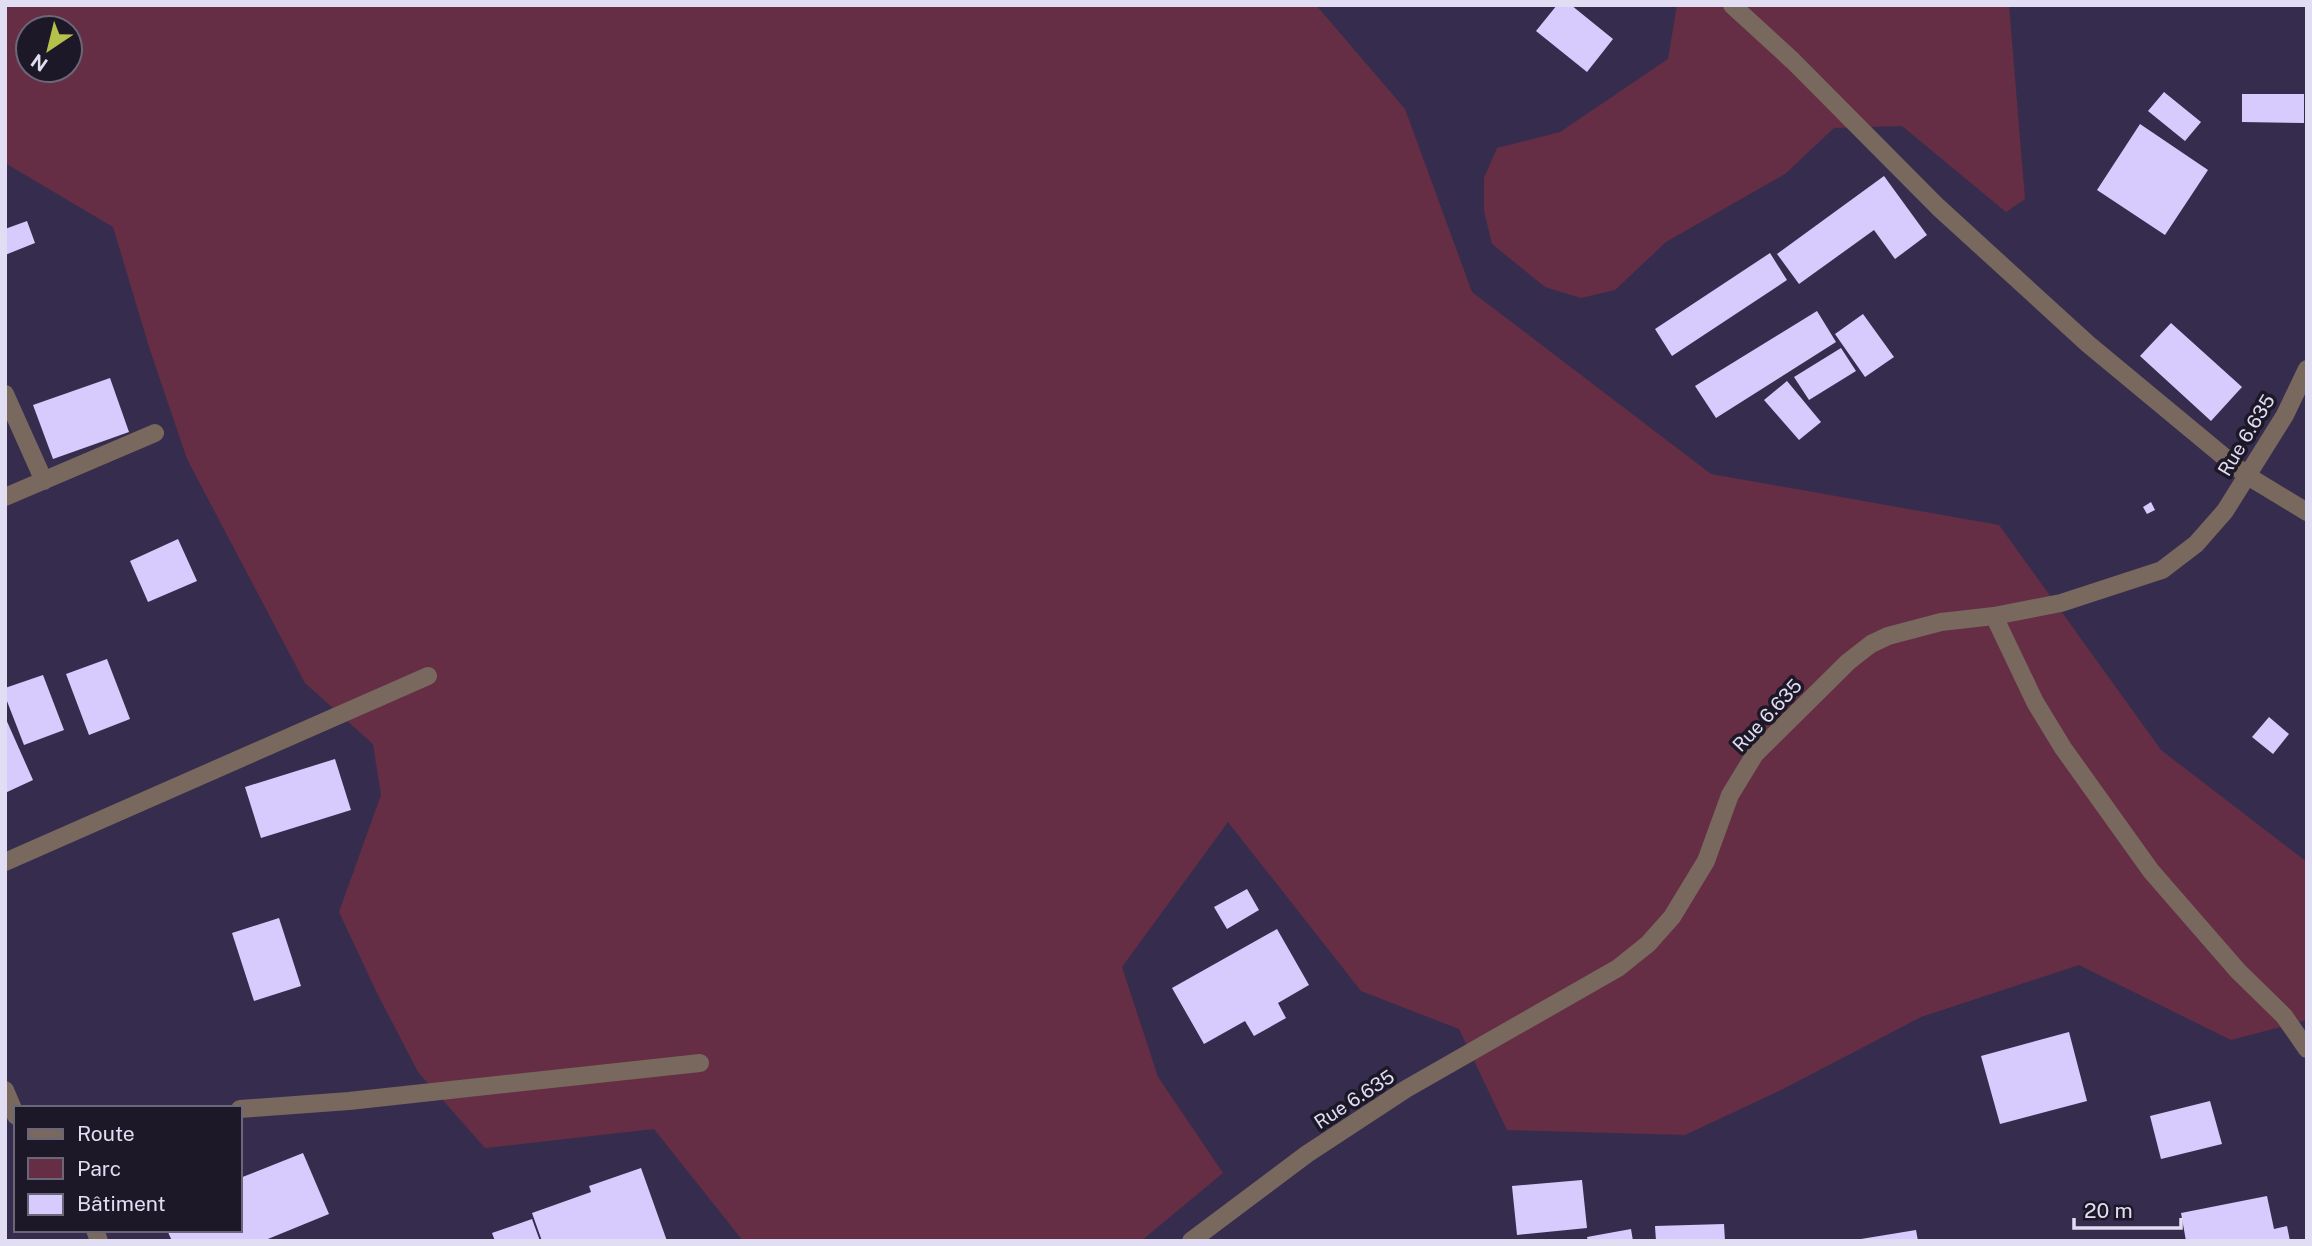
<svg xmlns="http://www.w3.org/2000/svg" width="2312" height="1246" font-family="'Public Sans',sans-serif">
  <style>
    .green { fill: #652e44; fill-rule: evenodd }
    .building { fill: #d7cbfe }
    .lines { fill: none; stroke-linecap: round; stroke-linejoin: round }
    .minor { stroke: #78685d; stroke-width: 18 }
    .labels { text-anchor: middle; stroke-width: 7; stroke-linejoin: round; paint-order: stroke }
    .street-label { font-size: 19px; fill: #e1ddf2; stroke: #1c1827 }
  </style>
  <rect width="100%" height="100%" fill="#362d4e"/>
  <path class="green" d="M5,5H1316L1405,109L1472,292L1711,474L1999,525L2161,750L2307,862V1020L2231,1040L2079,965L1921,1017L1783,1089L1685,1135L1507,1130L1459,1029L1361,991L1228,822L1122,967L1158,1077L1223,1173L1141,1241H743L654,1129L485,1148L418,1072L377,993L339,912L381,795L373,744L305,683L187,459L150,350L113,227L5,163ZM28,28H70V70H28Z
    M1677,5H2009L2025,199L2006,212L1902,126L1834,128L1785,174L1666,242L1615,290L1581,298L1545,287L1492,244L1484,211V178L1497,148L1560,132L1668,59Z"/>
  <path class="building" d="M1557,5H1571L1613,39L1587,72L1536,31Z
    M2164,92L2201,122L2185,141L2148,111Z
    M2242,94H2304V123L2242,122Z
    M2140,124L2208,170L2165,235L2097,190Z
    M1884,176L1927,235L1895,259L1874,230L1799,284L1777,254Z
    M27,221L35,243L5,255V229Z
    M1770,253L1787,280L1672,356L1655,329Z
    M1817,311L1836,342L1716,418L1695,386Z
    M1863,314L1894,357L1865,377L1835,334Z
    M2171,323L2242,387L2211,421L2140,356Z
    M1841,348L1856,371L1809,400L1794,377Z
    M110,378L129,432L53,459L33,405Z
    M1787,381L1821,422L1799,440L1764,400Z
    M2151,502L2155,510L2147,514L2143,507Z
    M178,539L197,581L148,602L130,561Z
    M107,659L130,719L89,735L66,674Z
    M43,675L64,730L24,745L5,696V688Z
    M5,717L33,780L5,793Z
    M2269,717L2289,734L2273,754L2252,737Z
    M335,759L351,810L261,838L245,787Z
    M1247,889L1259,910L1227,929L1214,907Z
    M279,918L301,986L254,1001L232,933Z
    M1277,929L1309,985L1278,1003L1286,1018L1254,1036L1245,1021L1204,1044L1172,988Z
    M2069,1032L2087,1101L2000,1124L1981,1056Z
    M2210,1101L2222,1144L2161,1159L2150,1116Z
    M303,1153L329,1214L263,1241H172L167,1230H240V1178Z
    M641,1168L667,1241H542L532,1213L591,1192L589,1186Z
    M1582,1180L1587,1228L1517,1235L1512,1186Z
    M2267,1196L2274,1229L2287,1226L2290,1241H2186L2181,1213Z
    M532,1219L540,1241H495L492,1233Z
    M1724,1224L1725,1241H1656L1655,1226Z
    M1631,1229L1633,1241H1588L1587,1237Z
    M1916,1230L1918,1241H1861V1239Z"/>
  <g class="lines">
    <path class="minor" d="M1732,5L1793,61L1938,207L2088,344L2246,475L2307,512
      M5,394L44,481
      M5,497L155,433
      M1994,616L2035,702L2063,748L2151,871L2238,971L2284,1016L2307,1049
      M5,862L428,676
      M5,1090L16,1116
      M240,1109L349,1101L700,1063
      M95,1230L99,1241
      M1191,1241L1307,1154L1406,1089L1618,968L1648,944L1672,917L1706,861L1730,795L1755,754L1848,662L1871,644L1888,636L1941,622L1994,616L2061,603L2162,570L2196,544L2225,511L2285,415L2307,369"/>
  </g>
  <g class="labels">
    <g class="street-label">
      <text transform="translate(2246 435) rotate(-59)" y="7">Rue 6.635</text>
      <text transform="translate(1767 715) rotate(-47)" y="7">Rue 6.635</text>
      <text transform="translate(1354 1099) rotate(-33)" y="7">Rue 6.635</text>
    </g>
  </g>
  <rect width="2312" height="1246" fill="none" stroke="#e1ddf2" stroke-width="14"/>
  <rect x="14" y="1106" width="228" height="126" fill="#1c1827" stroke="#6b6778" stroke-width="2"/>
  <rect x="28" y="1129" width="35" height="10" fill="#78685d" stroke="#6b6778" stroke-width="2"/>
  <text x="77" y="1141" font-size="21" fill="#e1ddf2">Route</text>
  <rect x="28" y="1158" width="35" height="21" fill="#652e44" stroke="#6b6778" stroke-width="2"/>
  <text x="77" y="1176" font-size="21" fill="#e1ddf2">Parc</text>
  <rect x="28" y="1194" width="35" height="21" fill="#d7cbfe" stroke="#6b6778" stroke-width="2"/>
  <text x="77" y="1211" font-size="21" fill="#e1ddf2">Bâtiment</text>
  <g transform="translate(49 49) rotate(215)"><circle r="33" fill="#1c1827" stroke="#6b6778" stroke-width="2"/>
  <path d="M0-5L12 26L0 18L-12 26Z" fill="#b4c24b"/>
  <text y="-10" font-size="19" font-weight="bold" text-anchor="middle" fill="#e1ddf2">N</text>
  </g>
  <path d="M2074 1218v10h107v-10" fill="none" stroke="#e1ddf2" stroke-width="3.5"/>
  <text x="2084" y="1218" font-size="21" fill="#e1ddf2" stroke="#1c1827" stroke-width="5" paint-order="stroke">20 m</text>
</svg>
